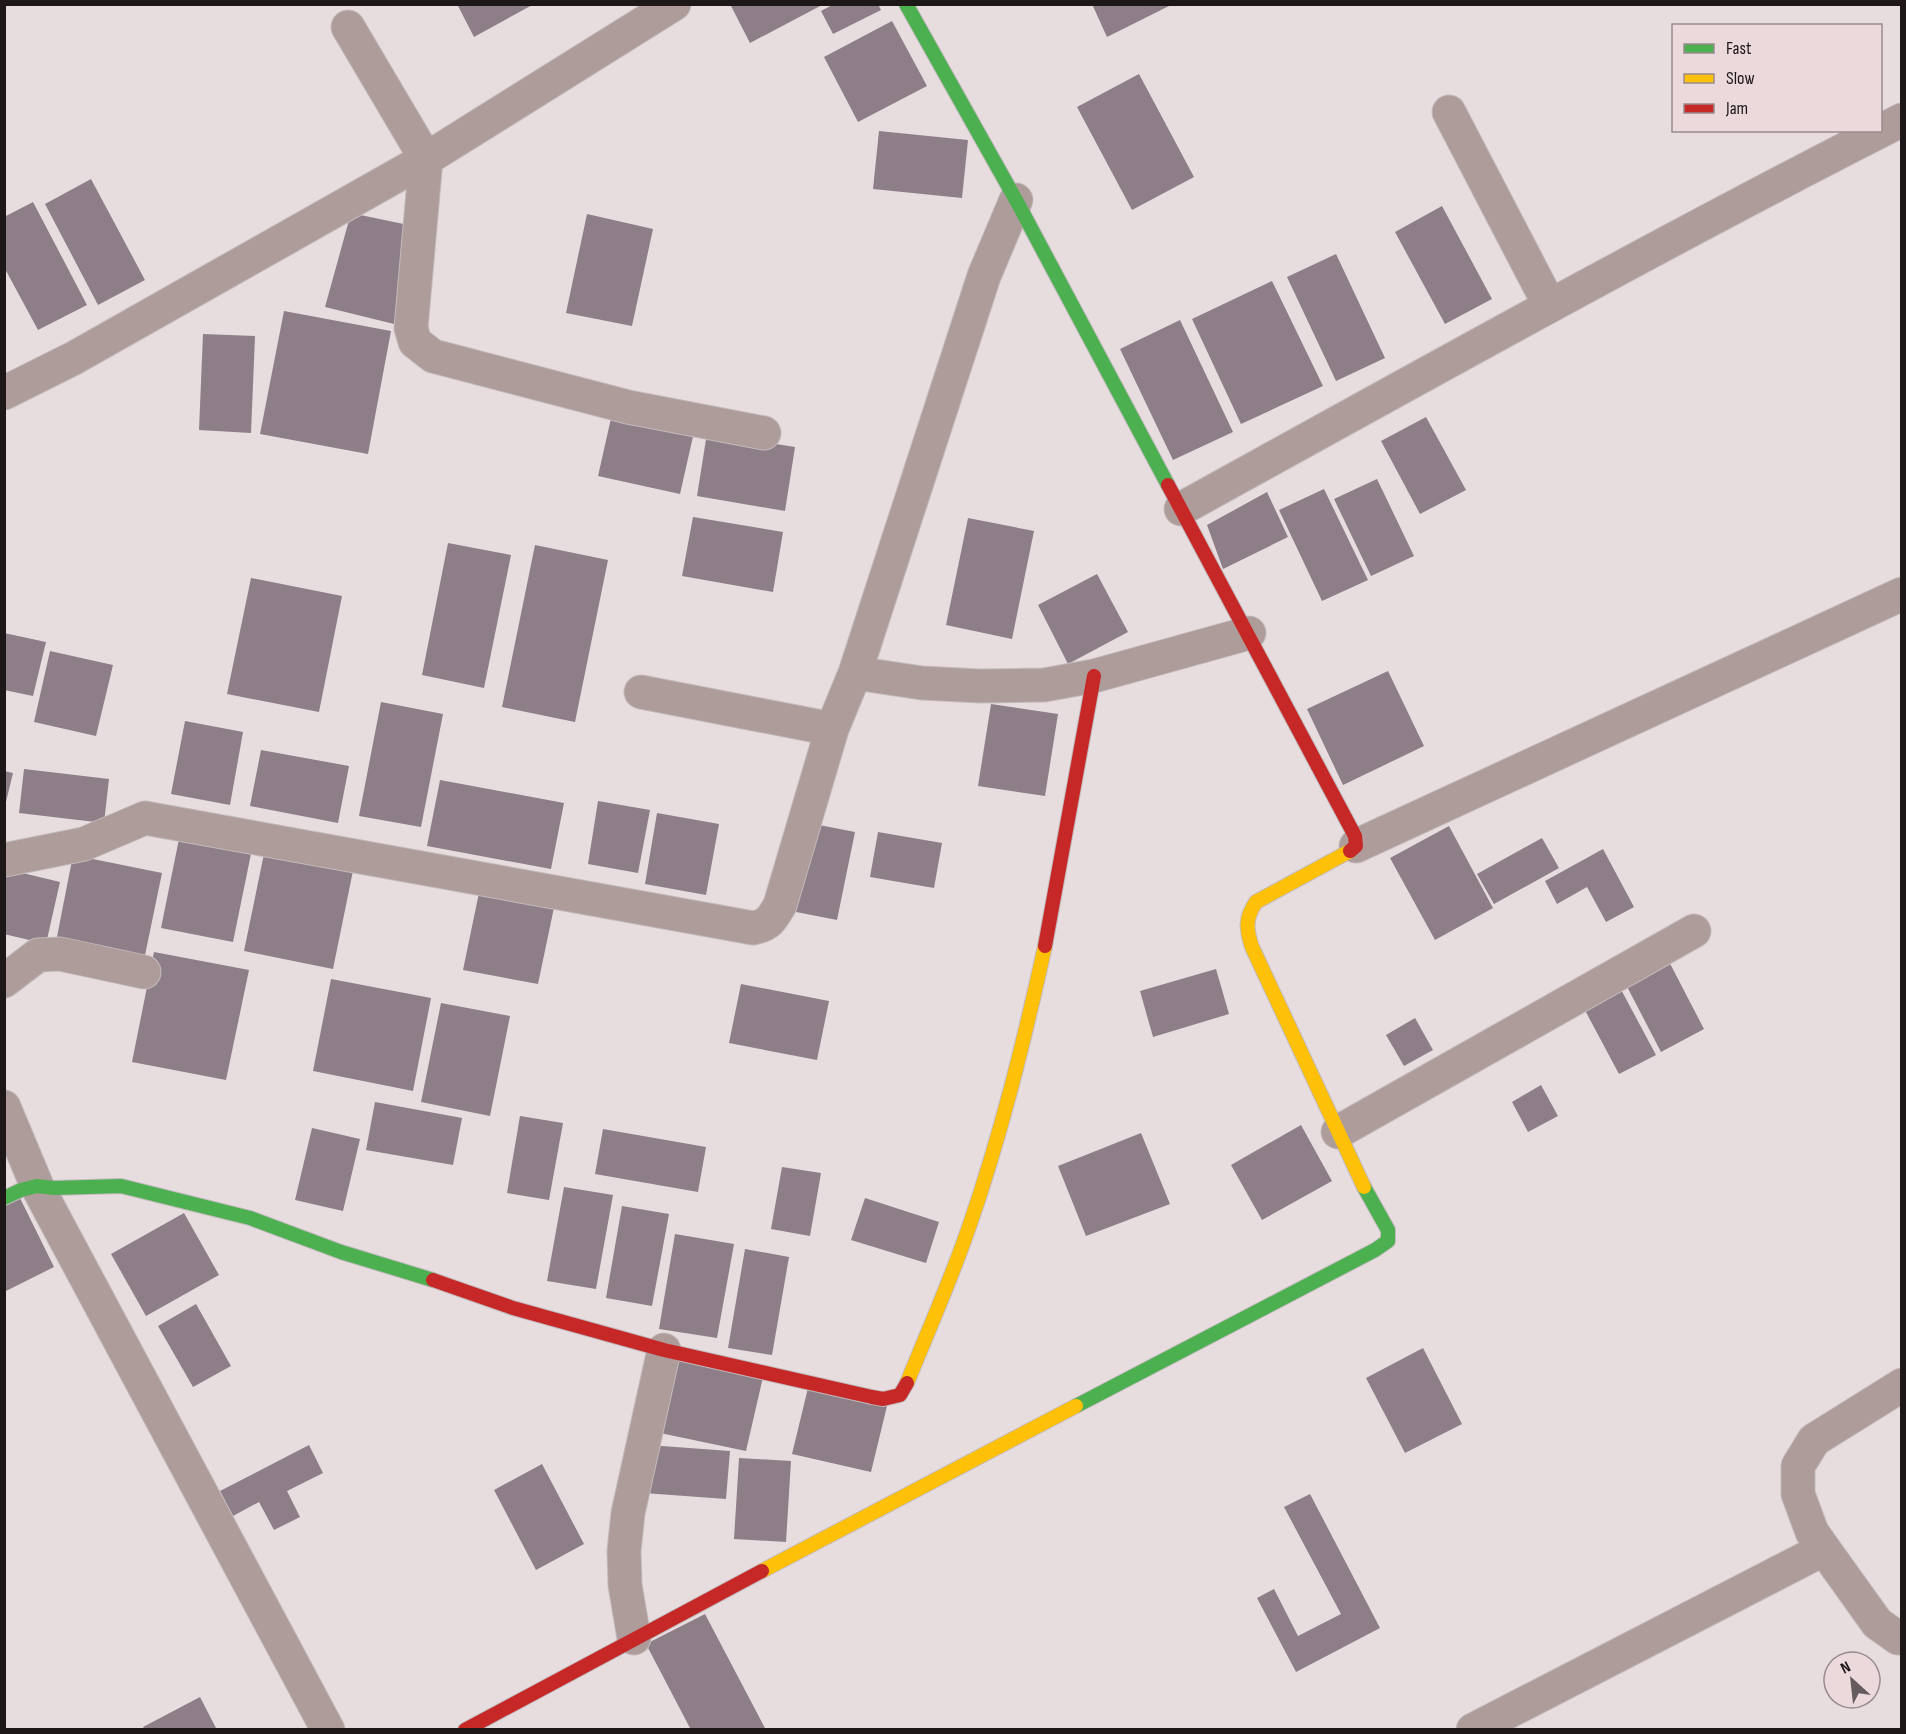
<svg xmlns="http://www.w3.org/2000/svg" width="1906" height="1734" font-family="'Sofia Sans Condensed',sans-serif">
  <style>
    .building { fill: #8e7e88 }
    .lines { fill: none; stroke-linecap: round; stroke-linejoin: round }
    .street-casing { stroke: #c2babc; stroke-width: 35 }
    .fast-casing { stroke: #c2babc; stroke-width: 16 }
    .slow-casing { stroke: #c2babc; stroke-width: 16 }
    .jam-casing { stroke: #c2babc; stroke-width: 16 }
    .street { stroke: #ae9c9a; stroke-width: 33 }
    .fast { stroke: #4caf50; stroke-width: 14 }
    .slow { stroke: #ffc107; stroke-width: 14 }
    .jam { stroke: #c62828; stroke-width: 14 }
  </style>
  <rect width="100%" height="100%" fill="#e7dddf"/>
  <path class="building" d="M457,4H534L474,37Z
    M730,4H824L750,43Z
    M834,4H878L881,10L833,34L821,11Z
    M1092,4H1173L1107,37Z
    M892,21L927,86L858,122L824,57Z
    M1139,74L1194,177L1132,210L1077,107Z
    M879,131L968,140L962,198L873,189Z
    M91,179L145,280L98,305L45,204Z
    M33,202L87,305L38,330L4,267V217Z
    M1442,206L1492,299L1445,324L1395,232Z
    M351,213L413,226L394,324L325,307Z
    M587,214L653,229L632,326L566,313Z
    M1336,254L1385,358L1336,381L1287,277Z
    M1272,281L1323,386L1241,424L1192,319Z
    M284,311L391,331L368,454L260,434Z
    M1180,320L1233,432L1173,460L1120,349Z
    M203,334L255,336L251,433L199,430Z
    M612,414L694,432L680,494L598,476Z
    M1426,417L1466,490L1420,514L1381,441Z
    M707,433L795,447L785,511L697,496Z
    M1377,479L1414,556L1371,576L1334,499Z
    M1324,489L1368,580L1322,601L1279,510Z
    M1267,492L1288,537L1223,569L1207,525Z
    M693,517L783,532L773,592L682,576Z
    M968,518L1034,531L1012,639L946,625Z
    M448,543L511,555L484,688L422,675Z
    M535,545L608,560L575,722L502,707Z
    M1097,574L1128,632L1068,664L1038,605Z
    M251,578L342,596L319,712L227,694Z
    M4,633L46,642L33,696L4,690Z
    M50,651L113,665L96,736L34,722Z
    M1388,671L1424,746L1343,785L1307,709Z
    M381,702L443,714L421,827L359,816Z
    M991,704L1058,714L1045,796L978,786Z
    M185,721L243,732L230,805L171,794Z
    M261,750L349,766L338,823L250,806Z
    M24,769L109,779L104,823L19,813Z
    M4,771L13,773L5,806H4Z
    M440,780L564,803L551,869L427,846Z
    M598,801L650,810L638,873L588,864Z
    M657,813L719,824L706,895L645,884Z
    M809,823L855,832L837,920L791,911Z
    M1449,826L1493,908L1435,940L1390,858Z
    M181,829L253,844L233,942L161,928Z
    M878,832L942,843L934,888L870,877Z
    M1542,838L1559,868L1494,904L1477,874Z
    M266,844L355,861L333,969L244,951Z
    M1603,849L1634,907L1606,922L1587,887L1557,904L1545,881Z
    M73,855L162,873L144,960L56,942Z
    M6,869L60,882L46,944L4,934Z
    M481,883L556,898L538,984L463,970Z
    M154,952L249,970L226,1080L132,1062Z
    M1664,952L1704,1029L1661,1052L1621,975Z
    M1216,969L1229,1014L1153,1037L1140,991Z
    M331,979L431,998L413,1091L313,1071Z
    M1617,982L1656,1055L1619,1074L1580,1001Z
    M741,984L829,1001L817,1060L729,1043Z
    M441,1003L510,1016L490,1116L421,1102Z
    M1415,1018L1433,1050L1404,1066L1386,1035Z
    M1541,1085L1558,1116L1528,1132L1512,1102Z
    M375,1102L462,1118L453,1165L366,1150Z
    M520,1116L563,1123L549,1200L507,1193Z
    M1301,1125L1332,1181L1262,1220L1231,1165Z
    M312,1128L360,1139L343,1211L295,1200Z
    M603,1129L706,1147L698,1192L595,1174Z
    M1141,1133L1170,1204L1086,1236L1058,1166Z
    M782,1167L821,1173L810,1236L771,1229Z
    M564,1187L613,1195L596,1289L547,1281Z
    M20,1198L54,1267L4,1292V1206Z
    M865,1198L939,1222L926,1263L851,1240Z
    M622,1206L669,1214L652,1306L606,1298Z
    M184,1213L219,1275L146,1316L111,1254Z
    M675,1234L734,1244L717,1338L659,1329Z
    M745,1249L789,1257L772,1355L728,1348Z
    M196,1304L231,1366L193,1387L158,1326Z
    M1423,1348L1462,1424L1405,1453L1366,1378Z
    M676,1359L763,1377L746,1451L660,1433Z
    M808,1388L887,1406L871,1472L792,1454Z
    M309,1445L323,1473L287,1491L300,1517L274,1530L259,1502L233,1516L220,1491Z
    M648,1445L730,1451L726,1499L644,1493Z
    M739,1458L791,1461L786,1542L734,1539Z
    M542,1464L584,1544L536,1570L494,1490Z
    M1310,1494L1380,1628L1296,1672L1257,1598L1274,1589L1298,1636L1341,1614L1284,1507Z
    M705,1614L766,1730H691L646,1644Z
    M200,1697L217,1730H145L143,1727Z"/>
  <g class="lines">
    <defs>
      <path id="street" d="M348,27L426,159L411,328L415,342L433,356L628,407L764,433
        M1449,112L1550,306
        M4,393L74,358L426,159L674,4
        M1181,509C1420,377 1658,244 1902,120
        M855,673L984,276L1016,200
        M641,692L832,729
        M1356,846L1902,594
        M4,860L84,844L145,818L753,928C769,925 772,919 780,905L832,729L855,673L922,683L980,686L1044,685L1094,676L1249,633
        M4,981L38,955L60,954L144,972
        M4,1107L37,1186L328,1730
        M1338,1132L1694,931
        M1902,1385L1814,1440L1798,1466V1494L1812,1532L1824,1549L1877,1623L1898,1638H1902
        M634,1638L625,1585L624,1551L628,1513L664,1350
        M1473,1730L1824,1549"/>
      <path id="fast" d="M906,4L1016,200L1168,485
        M4,1198L21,1190L37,1186L54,1188L121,1186L250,1218L341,1252L433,1280
        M1076,1406L1375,1250L1388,1241V1230L1364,1187"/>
      <path id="slow" d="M1350,851L1256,902C1245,918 1246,929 1252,947L1364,1187
        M907,1383C928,1331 951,1280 969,1227C1001,1135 1024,1041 1045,946
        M762,1571L1076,1406"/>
      <path id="jam" d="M1168,485L1355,836L1356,846L1350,851
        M1045,946L1094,676
        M433,1280L513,1308L664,1350L872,1397L883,1399L900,1395L907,1383
        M465,1730L762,1571"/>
    </defs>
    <use href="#street" class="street-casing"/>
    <use href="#fast" class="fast-casing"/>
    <use href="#slow" class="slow-casing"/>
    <use href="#jam" class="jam-casing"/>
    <use href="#street" class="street"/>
    <use href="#fast" class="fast"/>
    <use href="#slow" class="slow"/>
    <use href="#jam" class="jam"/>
  </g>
  <rect width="1906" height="1734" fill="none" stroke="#1d1718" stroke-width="12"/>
  <rect x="1672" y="24" width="210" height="108" fill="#ebd9dc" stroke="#998b8e" stroke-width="1.5"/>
  <rect x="1684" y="44" width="30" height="9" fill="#4caf50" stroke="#998b8e" stroke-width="1.5"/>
  <text x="1726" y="54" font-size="18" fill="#1d1718">Fast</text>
  <rect x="1684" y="74" width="30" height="9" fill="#ffc107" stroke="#998b8e" stroke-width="1.5"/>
  <text x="1726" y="84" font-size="18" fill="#1d1718">Slow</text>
  <rect x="1684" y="104" width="30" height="9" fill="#c62828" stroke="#998b8e" stroke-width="1.5"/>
  <text x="1726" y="114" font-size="18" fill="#1d1718">Jam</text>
  <g transform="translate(1852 1680) rotate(333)"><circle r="28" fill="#ebd9dc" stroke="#998b8e" stroke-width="1.5"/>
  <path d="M0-4.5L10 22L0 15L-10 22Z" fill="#645c5e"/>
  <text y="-9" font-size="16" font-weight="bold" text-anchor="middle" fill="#1d1718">N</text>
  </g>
</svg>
